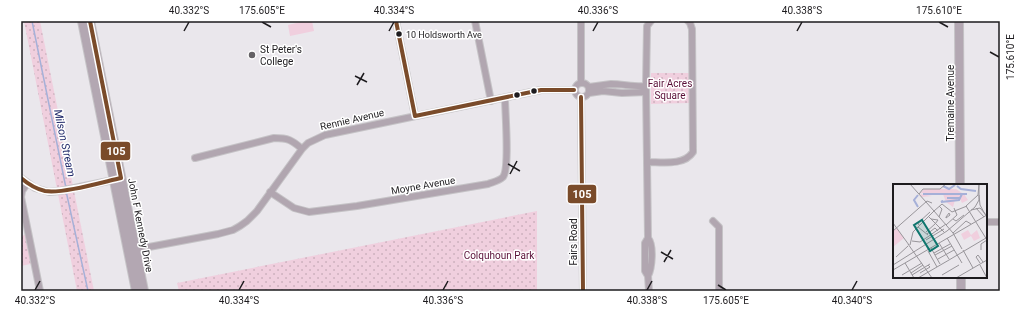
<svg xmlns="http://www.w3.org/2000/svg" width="1021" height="312" font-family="Roboto,sans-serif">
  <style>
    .grass { fill: #f0cfde }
    .park { fill: url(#park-dots) }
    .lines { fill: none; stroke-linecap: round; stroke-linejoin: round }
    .stream { stroke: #a6b0d8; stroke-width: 1.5 }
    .minor-casing { stroke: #c5c3c6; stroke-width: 8 }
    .major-casing { stroke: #c5c3c6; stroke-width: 10 }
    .minor { stroke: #b1a6b0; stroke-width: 6 }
    .major { stroke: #b3a7b2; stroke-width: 8 }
    .bus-1-casing { stroke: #fff; stroke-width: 7 }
    .bus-1 { stroke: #7a4b2a; stroke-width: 4 }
    .ticks { fill: none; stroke: #1d1b1e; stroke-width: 1.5 }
    .bus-dot { fill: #1d1b1e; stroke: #fff; stroke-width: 1.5 }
    .poi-dot { fill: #656266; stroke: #fff; stroke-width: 1.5 }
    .labels { text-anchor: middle; stroke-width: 3; stroke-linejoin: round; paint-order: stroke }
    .bus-label { font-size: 9px; fill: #1d1b1e; stroke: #fff; text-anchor: start }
    .poi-label { font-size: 10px; fill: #1d1b1e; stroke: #fff; text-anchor: start }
    .park-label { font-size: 10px; fill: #590f37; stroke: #fff }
    .street-label { font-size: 10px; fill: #1d1b1e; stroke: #fff }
    .water-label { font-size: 11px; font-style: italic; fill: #1f2869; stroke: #fff }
    .inset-river { fill: none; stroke: #a6b0d8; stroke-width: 2 }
    .inset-road { fill: none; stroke: #98959a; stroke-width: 1 }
    .view { fill: #0f766e; fill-opacity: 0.15; stroke: #0f766e; stroke-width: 2 }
    .inset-edge { fill: none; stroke: #1d1b1e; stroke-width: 2 }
    .line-badge { stroke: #fff; stroke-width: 1.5 }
    .badge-label { font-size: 11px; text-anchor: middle; font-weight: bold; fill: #fff }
    .neatline { fill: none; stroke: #1d1b1e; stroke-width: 1.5 }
    .ticks-label { font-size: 10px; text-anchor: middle; fill: #1d1b1e }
  </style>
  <defs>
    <pattern id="park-dots" width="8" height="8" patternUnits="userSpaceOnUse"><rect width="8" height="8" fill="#f0cfde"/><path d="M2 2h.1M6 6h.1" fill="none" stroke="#cdb1be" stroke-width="1.8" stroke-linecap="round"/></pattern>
  </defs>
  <rect width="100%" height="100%" fill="#eae7ec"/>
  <path class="grass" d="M305,21H312L314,31L290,36L288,25Z"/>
  <path class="park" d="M24,21H40L94,291H77Z
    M651,73H689V103L651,104Z
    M537,211V291H179L177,283Z
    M29,234L35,263L21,266V236Z"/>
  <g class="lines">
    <path class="stream" d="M32,21L66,188
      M66,191L88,291"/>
    <defs>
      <path id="minor" d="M396,21L415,116
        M475,21L491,101
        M581,21V82
        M575 90a7 7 0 1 1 14 0a7 7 0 1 1-14 0Z
        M589,87C596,86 604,85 611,84C623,84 634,87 646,86
        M589,93L603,91L622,93L646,92
        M581,97L583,291
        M195,158L274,138C288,138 292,140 302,149
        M647,162C662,162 684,166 693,152L692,29L690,23L688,21
        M21,178L35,188L49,192L60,191L118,179
        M27,184L22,191L21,197L40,291
        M270,192L294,208L309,212L357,206L488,184C493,182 499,181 503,177C510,168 505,112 505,98
        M713,221L719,227V291
        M986,222H1000
        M648,238L645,243V271L648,276C652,268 654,245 648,238L646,86L647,26L651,21
        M133,250L218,234L233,230L240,226L247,221L257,211L302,149L308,143L325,135L541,90H574
        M648,276L649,291"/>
      <path id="major" d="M82,21L136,291
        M90,21L144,291
        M959,21L960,185
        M961,277V291"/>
    </defs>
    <use href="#minor" class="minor-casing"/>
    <use href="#major" class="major-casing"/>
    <use href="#minor" class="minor"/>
    <use href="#major" class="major"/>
    <defs>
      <path id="bus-1" d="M396,21L415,116
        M581,97L583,291
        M415,116L541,90H574
        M21,178C28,184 36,189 45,191C62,194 103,182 121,178L90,21"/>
    </defs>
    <use href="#bus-1" class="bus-1-casing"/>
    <use href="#bus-1" class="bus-1"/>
  </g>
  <path class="ticks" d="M262,22L271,27M939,22L948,27M184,31L189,22M389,31L394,22M593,31L598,22M797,31L802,22M990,52L999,57M355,76L367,82M357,85L364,73M508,164L520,171M510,174L517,161M661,252L673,259M664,262L671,250M718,285L726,290M35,290L40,281M239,290L244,281M443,290L448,281M647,290L652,281M852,290L857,281"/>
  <g class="bus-dot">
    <circle cx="399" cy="34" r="3.5"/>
    <circle cx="534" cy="91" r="3.5"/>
    <circle cx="517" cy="95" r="3.5"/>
  </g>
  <circle class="poi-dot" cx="252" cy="55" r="4"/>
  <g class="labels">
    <g class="bus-label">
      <text x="406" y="38">10 Holdsworth Ave</text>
    </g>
    <g class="poi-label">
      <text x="260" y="53">St Peter's<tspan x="260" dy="12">College</tspan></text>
    </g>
    <g class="park-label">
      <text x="670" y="87">Fair Acres<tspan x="670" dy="12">Square</tspan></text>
      <text x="499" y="259">Colquhoun Park</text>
    </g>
    <g class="street-label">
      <text transform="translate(950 103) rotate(-90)" y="4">Tremaine Avenue</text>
      <text transform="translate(352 119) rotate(-13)" y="4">Rennie Avenue</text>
      <text transform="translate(423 185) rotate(-10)" y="4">Moyne Avenue</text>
      <text transform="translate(141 225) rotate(79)" y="4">John F Kennedy Drive</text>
      <text transform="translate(573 242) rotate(-90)" y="4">Fairs Road</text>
    </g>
    <g class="water-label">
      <text transform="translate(65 143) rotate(78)" y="4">Milson Stream</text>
    </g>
  </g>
  <g transform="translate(893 184)">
    <rect width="94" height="94" fill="#eae7ec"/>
    <path d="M31,5H63L69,9H29L27,10L39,12L29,13L27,10ZM50,10H71L75,16L69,19L67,15L62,16L60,23L53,18ZM4,44L11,54L0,63V47Z" fill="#f0cfde"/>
    <path d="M75,46L78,51L84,46L87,54L81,57L78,52L71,56L68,50Z" fill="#f0cfde"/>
    <path class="inset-river" d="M50,2L56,5L62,1M64,2L68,5L83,7M30,10H74M54,14H68M50,17L48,18L66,16L69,10M25,23L21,16L25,11"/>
    <path class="inset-road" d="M17,0L41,27M26,10L30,5H47L53,0M86,11L87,21L93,32M73,22L94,56M73,22L85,11L86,0M83,24L91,33M78,26L87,24L94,32M41,27L60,49L69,65M41,27L49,20L59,28L74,22M56,29L57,31L53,34V33ZM36,33L51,48M46,33L49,25L46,22M38,35L45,36L42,40M60,35L63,37L71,31M0,39L16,61M26,41L25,39L37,28M53,41L64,31L61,24M25,43L35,51M0,47L34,17L39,19M33,48L42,40M60,49L73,37L78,40M34,50L42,44L45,47M36,52L53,40M54,54L69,79M33,56L51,45M19,57L27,58L36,52M46,59L56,75M15,60L39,94M17,61L20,48L41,27M38,64L47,80M70,66L80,84M88,66V60L94,56M35,67L44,83M41,69L57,60M42,71L59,62M3,73L15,62M45,75L61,66M56,76L93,54M12,79L21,94M87,79L83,73L85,71L90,78M0,81L54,47L82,23L86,16V0M87,81L94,94M0,86L94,31M18,89L30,81M27,89L37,83L35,81M9,91L29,79M19,91L37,80M49,91L66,81M25,94L56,76M63,94L94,76"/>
    <path class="view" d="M29,36L45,62L37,67L21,41Z"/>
    <rect width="94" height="94" class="inset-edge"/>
  </g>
  <g class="line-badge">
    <rect x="100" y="141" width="31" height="20" rx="4" fill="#7a4b2a"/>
    <rect x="567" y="184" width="30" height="20" rx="4" fill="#7a4b2a"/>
  </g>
  <g class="badge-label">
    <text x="116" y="155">105</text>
    <text x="582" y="198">105</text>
  </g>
  <rect width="1021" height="312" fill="none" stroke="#ffffff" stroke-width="44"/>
  <rect x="22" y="22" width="977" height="268" class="neatline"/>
  <g class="ticks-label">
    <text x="189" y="14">40.332°S</text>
    <text x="262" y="14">175.605°E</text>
    <text x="394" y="14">40.334°S</text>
    <text x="598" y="14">40.336°S</text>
    <text x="802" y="14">40.338°S</text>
    <text x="939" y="14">175.610°E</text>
    <text transform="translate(1010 57) rotate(-90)" y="4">175.610°E</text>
    <text x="35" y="304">40.332°S</text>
    <text x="239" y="304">40.334°S</text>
    <text x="443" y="304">40.336°S</text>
    <text x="647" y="304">40.338°S</text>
    <text x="726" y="304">175.605°E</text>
    <text x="852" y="304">40.340°S</text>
  </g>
</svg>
